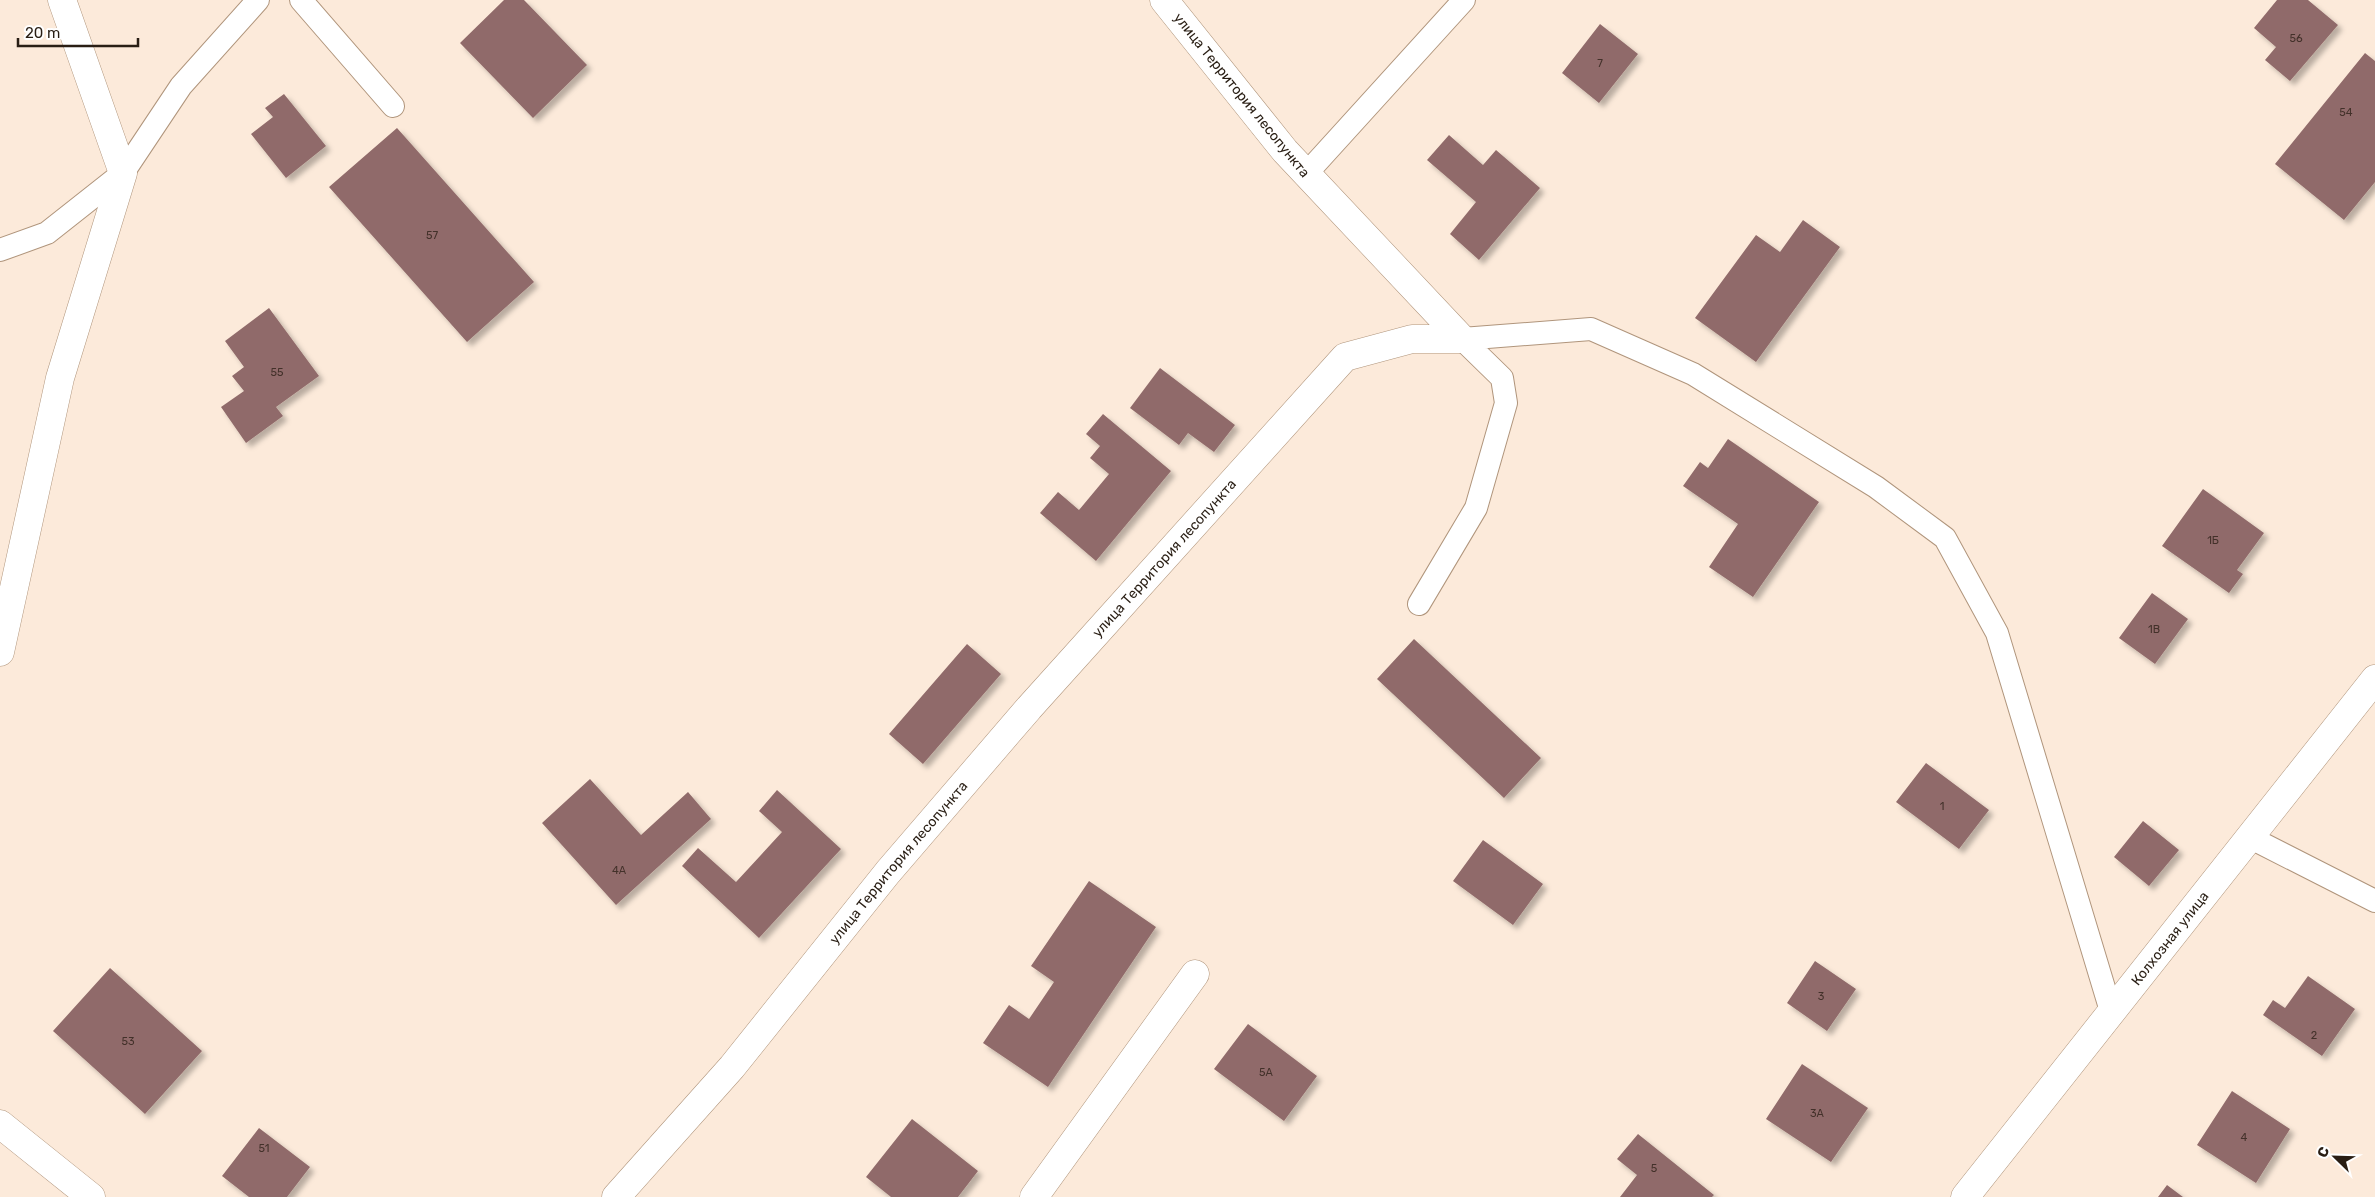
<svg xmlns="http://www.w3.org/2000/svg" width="2375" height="1197" font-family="Rubik,sans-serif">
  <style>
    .building { fill: #906b6a; filter: url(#shadow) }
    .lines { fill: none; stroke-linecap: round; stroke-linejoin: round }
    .service-casing { stroke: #b0957c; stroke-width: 24 }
    .minor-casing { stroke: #b0957c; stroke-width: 29 }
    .tertiary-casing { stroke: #b0957c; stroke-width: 29 }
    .service { stroke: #fff; stroke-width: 22 }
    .minor { stroke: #fff; stroke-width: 28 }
    .tertiary { stroke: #fff; stroke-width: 28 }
    .labels { text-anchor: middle; stroke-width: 4.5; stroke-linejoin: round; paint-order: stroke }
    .number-label { font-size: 11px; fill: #43312a }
    .street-label { font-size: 14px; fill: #291e14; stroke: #fff }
  </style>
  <defs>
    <filter id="shadow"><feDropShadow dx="4.5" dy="4.5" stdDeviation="2.5" flood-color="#0004"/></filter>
  </defs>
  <rect width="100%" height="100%" fill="#fceada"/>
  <path class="building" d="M504,0H524L587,65L533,118L460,43Z
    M2277,0H2308L2338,25L2290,81L2265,60L2276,47L2254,28Z
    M1600,24L1638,54L1599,103L1562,73Z
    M2365,53L2375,61V182L2344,220L2275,164Z
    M284,94L326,146L286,178L251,134L273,117L265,108Z
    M397,128L534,282L467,342L329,187Z
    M1449,135L1483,165L1496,150L1540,188L1479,260L1450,234L1476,202L1427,160Z
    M1803,220L1840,247L1756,362L1695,318L1756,235L1780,252Z
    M269,308L319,376L276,407L283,416L246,443L221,407L244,391L232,376L244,367L225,341Z
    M1160,368L1235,425L1214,452L1188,433L1179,445L1130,408Z
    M1103,414L1171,471L1096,561L1040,513L1058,492L1079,510L1109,474L1090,458L1100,446L1086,434Z
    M1728,439L1819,502L1753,597L1709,567L1738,524L1683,486L1700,462L1708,468Z
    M2203,489L2264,533L2237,570L2243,574L2229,593L2162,546Z
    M2152,593L2188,619L2155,664L2119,638Z
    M1414,639L1541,758L1504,798L1377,679Z
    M967,644L1001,674L923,764L889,734Z
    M1926,763L1989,810L1959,849L1896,802Z
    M590,779L641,835L688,792L711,819L616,905L542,823Z
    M777,790L841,849L759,938L682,866L698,848L736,882L782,832L759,811Z
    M2143,821L2179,850L2149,886L2114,857Z
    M1483,840L1543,884L1513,925L1453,881Z
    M1089,881L1156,927L1048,1087L983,1043L1009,1005L1029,1019L1054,982L1031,966Z
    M1815,961L1856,989L1827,1031L1787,1003Z
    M110,968L202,1051L145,1114L53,1031Z
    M2308,976L2355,1009L2322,1056L2263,1015L2273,1000L2285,1008Z
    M1248,1024L1317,1076L1284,1121L1214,1069Z
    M1802,1064L1868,1108L1831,1162L1766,1119Z
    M2232,1091L2290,1129L2256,1183L2197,1145Z
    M912,1119L978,1171L958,1197H891L866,1177Z
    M259,1128L310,1167L287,1197H249L222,1176Z
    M1638,1134L1714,1195L1712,1197H1620L1637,1175L1617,1159Z
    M2167,1185L2183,1197H2158Z"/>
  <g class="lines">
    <defs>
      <path id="service" d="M301,0L393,106
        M1306,174L1464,0
        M0,250L47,233L123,173L181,86L258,0
        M1462,339L1591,329L1693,374L1876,487L1945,538L1997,633L2111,1011
        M1419,604L1476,508L1506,403L1502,378L1462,339
        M2251,838L2375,901"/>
      <g id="minor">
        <path d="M0,652L60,378L123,173L62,0"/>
        <path id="s1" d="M616,1197L732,1067L888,872L1029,708L1345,357L1412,339H1462L1285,151L1164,0"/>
        <path d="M1034,1197L1195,974"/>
        <path id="s2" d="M1965,1197L2375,679"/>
      </g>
      <path id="tertiary" d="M0,1124L91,1197"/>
    </defs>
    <use href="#service" class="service-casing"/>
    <use href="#minor" class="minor-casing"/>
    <use href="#tertiary" class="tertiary-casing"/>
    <use href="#service" class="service"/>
    <use href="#minor" class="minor"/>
    <use href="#tertiary" class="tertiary"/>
  </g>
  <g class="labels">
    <g class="number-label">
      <text x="2296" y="42">56</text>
      <text x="1600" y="67">7</text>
      <text x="2346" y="116">54</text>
      <text x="432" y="239">57</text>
      <text x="277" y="376">55</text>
      <text x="2213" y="544">1Б</text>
      <text x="2154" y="633">1В</text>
      <text x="1942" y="810">1</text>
      <text x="619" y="874">4А</text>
      <text x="1821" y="1000">3</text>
      <text x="2314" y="1039">2</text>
      <text x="128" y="1045">53</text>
      <text x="1266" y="1076">5А</text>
      <text x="1817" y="1117">3А</text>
      <text x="2244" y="1141">4</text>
      <text x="264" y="1152">51</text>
      <text x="1654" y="1172">5</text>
    </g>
    <g class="street-label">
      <text transform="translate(1242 95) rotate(51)" y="5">улица Территория лесопункта</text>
      <text dy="5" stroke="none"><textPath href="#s1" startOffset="842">улица Территория лесопункта</textPath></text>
      <text dy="5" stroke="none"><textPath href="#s1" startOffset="438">улица Территория лесопункта</textPath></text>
      <text dy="5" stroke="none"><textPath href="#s2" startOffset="330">Колхозная улица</textPath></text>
    </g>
  </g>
  <g transform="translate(2335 1157) rotate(293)" stroke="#ffffff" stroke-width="4" paint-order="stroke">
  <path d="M0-4L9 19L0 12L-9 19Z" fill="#291e14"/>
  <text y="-8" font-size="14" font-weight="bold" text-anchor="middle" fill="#291e14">С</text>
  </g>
  <path d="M18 38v8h120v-8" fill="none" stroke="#291e14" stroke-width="2.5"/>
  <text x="25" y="38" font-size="15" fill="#291e14" stroke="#ffffff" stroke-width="4" paint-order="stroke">20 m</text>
</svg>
